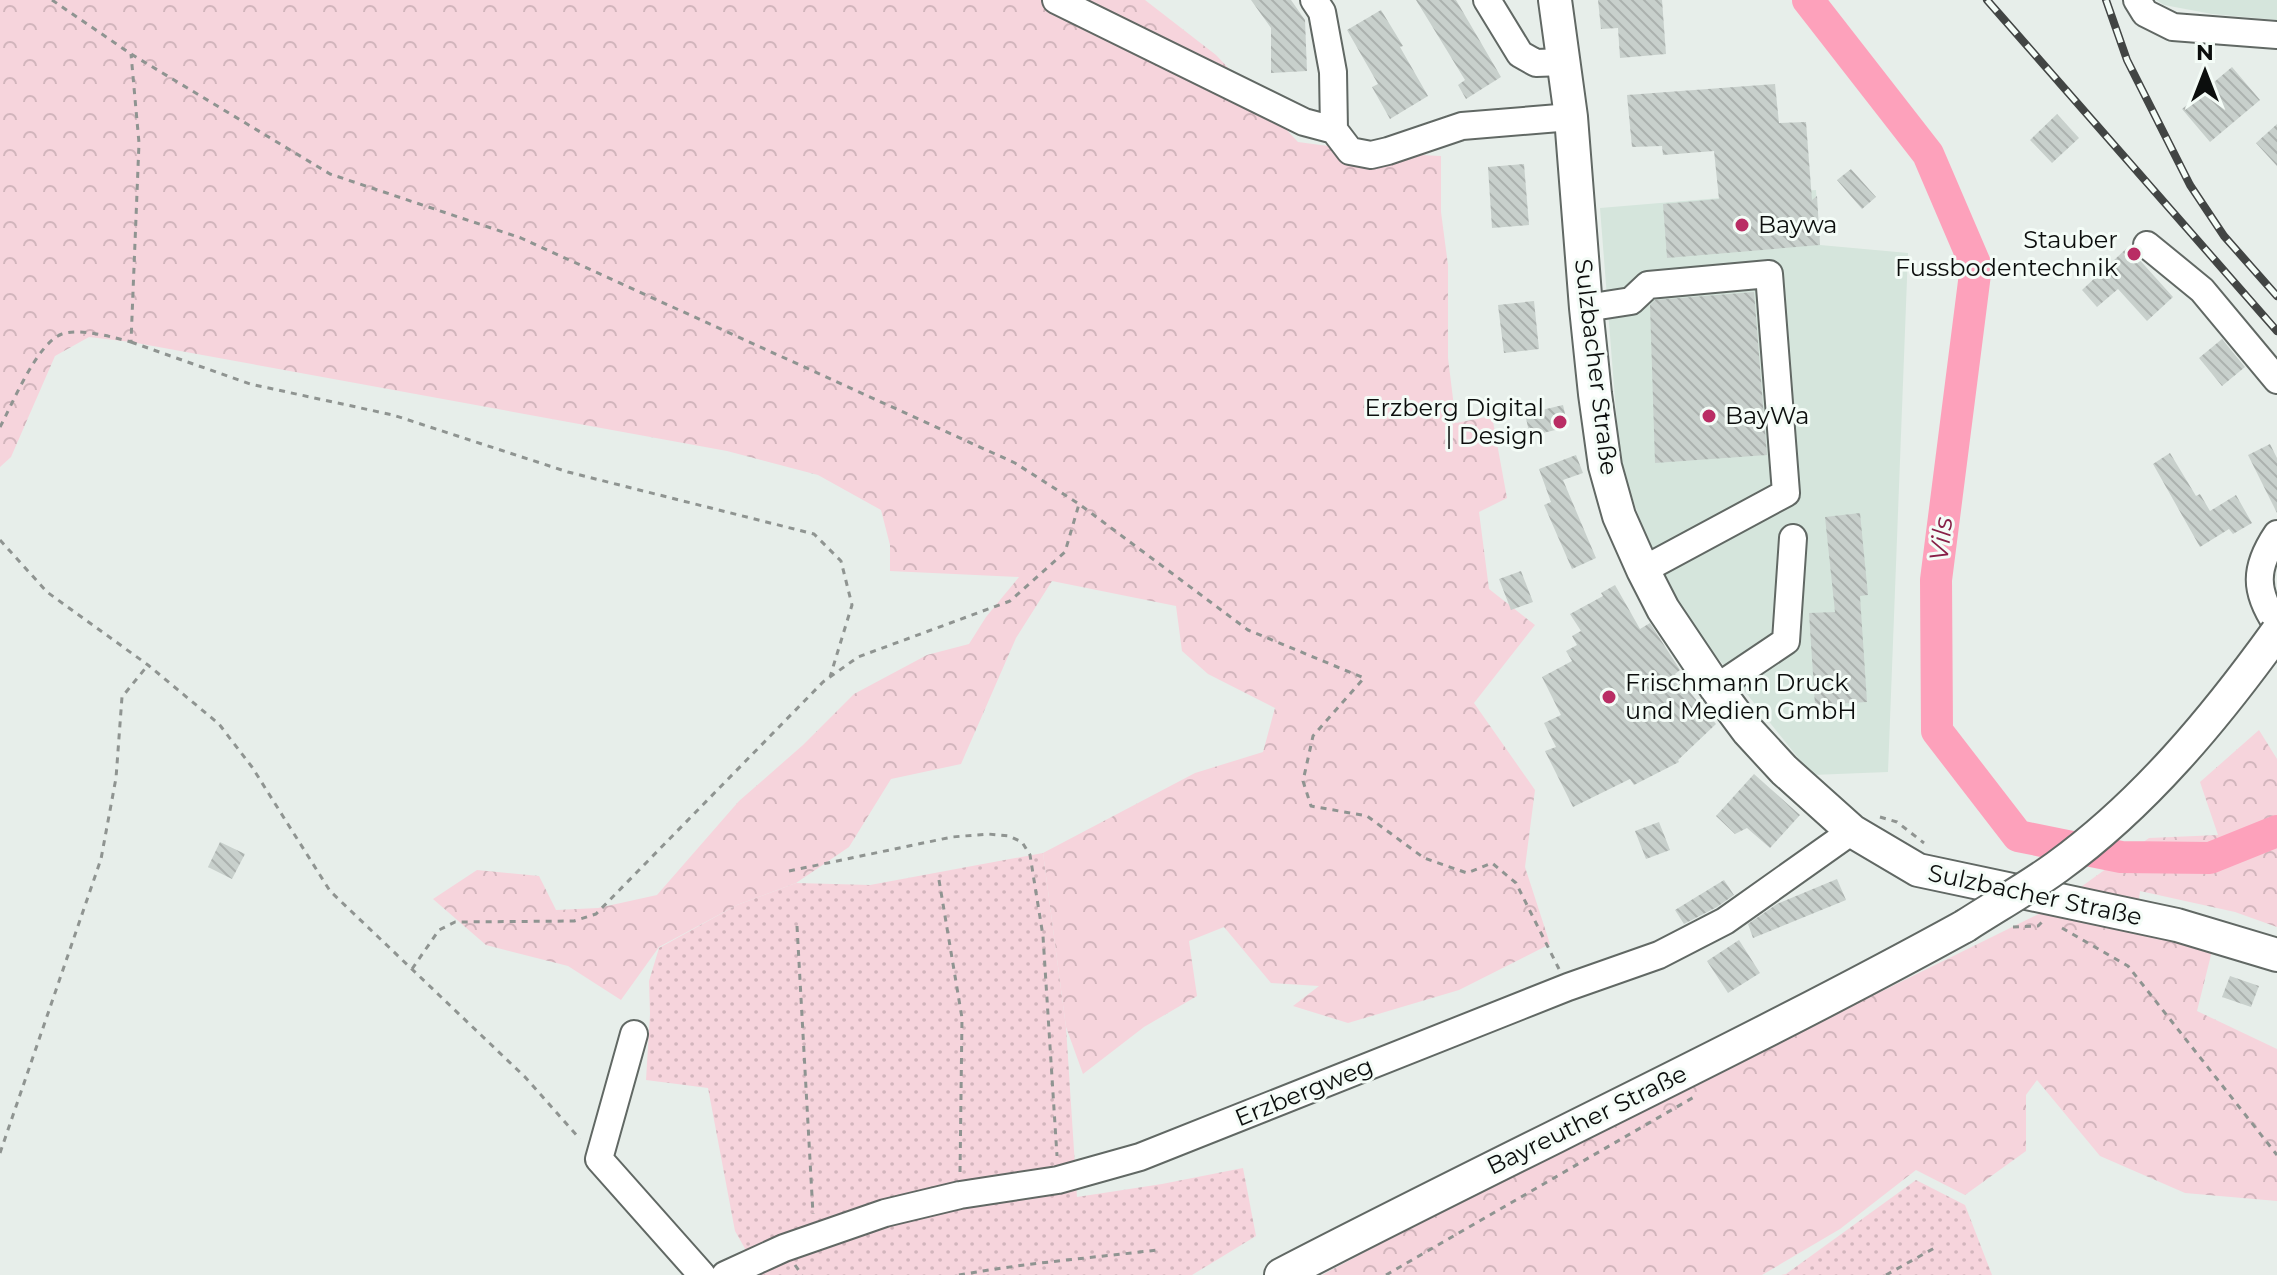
<svg xmlns="http://www.w3.org/2000/svg" width="2277" height="1275" font-family="Montserrat,sans-serif">
  <style>
    .built { fill: #d5e5dc }
    .forest { fill: url(#forest-crowns) }
    .garden { fill: url(#garden-dots) }
    .lines { fill: none; stroke-linecap: round; stroke-linejoin: round }
    .river { stroke: #fda1bb; stroke-width: 32 }
    .building { fill: url(#building-back-hatch) }
    .minor-casing { stroke: #616864; stroke-width: 30 }
    .major-casing { stroke: #616864; stroke-width: 36 }
    .path { stroke: #8f9491; stroke-width: 3; stroke-dasharray: 6 6; stroke-linecap: butt }
    .minor { stroke: #fff; stroke-width: 26 }
    .major { stroke: #fff; stroke-width: 32 }
    .rail-casing { stroke: #424544; stroke-width: 8 }
    .rail { stroke: #f4fcf7; stroke-width: 5; stroke-dasharray: 15; stroke-linecap: butt }
    .major-bridge-casing { stroke: #616864; stroke-width: 36; stroke-linecap: butt }
    .major-bridge { stroke: #fff; stroke-width: 32 }
    .poi-dot { fill: #b92d64; stroke: #f4fcf7; stroke-width: 3 }
    .labels { text-anchor: middle; stroke-width: 6; stroke-linejoin: round; paint-order: stroke }
    .poi-label { font-size: 24px; fill: #0c0e0d; stroke: #f4fcf7; text-anchor: start }
    .street-label { font-size: 24px; fill: #0c0e0d; stroke: #f4fcf7 }
    .water-label { font-size: 26px; font-style: italic; fill: #871f47; stroke: #f4fcf7 }
  </style>
  <defs>
    <pattern id="forest-crowns" width="20" height="18" patternUnits="userSpaceOnUse" patternTransform="scale(2)"><rect width="20" height="18" fill="#f6d4dc"/><path d="M2 6a3 3 0 1 1 6 0M12 15a3 3 0 1 1 6 0" fill="none" stroke="#d2b5bc"/></pattern>
    <pattern id="garden-dots" width="8" height="8" patternUnits="userSpaceOnUse" patternTransform="scale(2)"><rect width="8" height="8" fill="#f6d4dc"/><path d="M2 2h.1M6 6h.1" fill="none" stroke="#d2b5bc" stroke-width="1.8" stroke-linecap="round"/></pattern>
    <pattern id="building-back-hatch" width="6" height="6" patternUnits="userSpaceOnUse" patternTransform="scale(2)"><rect width="6" height="6" fill="#c8d0cc"/><path d="M-1 5l2 2M0 0l6 6M5-1l2 2" fill="none" stroke="#abb1ae"/></pattern>
  </defs>
  <rect width="100%" height="100%" fill="#e7eeea"/>
  <path class="built" d="M2156,0H2277V20L2212,14L2164,5Z
    M1816,190L1820,245L1908,253L1888,772L1812,775L1688,621L1649,545L1620,463L1600,208Z"/>
  <path class="forest" d="M0,0H1145L1216,55L1298,142L1381,153L1441,156V212L1448,265V358L1456,423L1492,416L1507,498L1479,512L1489,589L1535,625L1474,703L1535,790L1525,867L1550,944L1459,990L1348,1023L1293,1006L1319,986L1271,983L1224,927L1189,941L1197,996L1144,1027L1083,1074L1066,1027L1043,853L1195,773L1263,752L1275,708L1208,674L1182,651L1176,606L1052,581L1016,638L961,764L891,779L849,847L796,883L737,905L659,947L621,1000L568,966L486,945L433,899L477,870L539,876L556,910L598,908L657,895L739,801L803,745L854,694L927,655L969,644L986,617L1019,577L890,571V545L881,510L818,475L727,451L131,342L89,337L55,356L11,457L0,467Z
    M2259,730L2277,759V927L2235,912L2140,891L2135,932L2212,951L2197,1011L2277,1049V1201L2185,1193L2100,1156L2037,1080L2026,1095V1151L1965,1195L1916,1170L1840,1229L1762,1275H1322L1454,1204L1675,1093L2053,907L2149,838L2218,835L2200,782Z"/>
  <path class="garden" d="M1043,853L1066,1027L1077,1197L1162,1184L1243,1168L1256,1236L1192,1275H760L735,1231L708,1088L646,1080L650,1014L649,981L659,948L737,905L796,883L870,885Z
    M1916,1180L1965,1205L1992,1275H1781L1786,1274Z"/>
  <g class="lines">
    <path class="river" d="M1808,0L1928,154L1976,266L1936,580L1937,731L2018,836L2121,857L2210,858L2277,831"/>
  </g>
  <path class="building" d="M1251,0H1291L1305,20L1307,71L1271,73V28Z
    M1416,0H1456L1501,77L1466,99L1458,85L1465,80Z
    M1598,0H1662L1666,54L1620,58L1618,28L1601,29Z
    M1381,10L1403,46L1400,47L1428,96L1390,119L1372,87L1378,84L1347,30Z
    M2232,67L2260,100L2210,142L2182,109Z
    M1775,84L1779,123L1806,122L1812,200L1817,196L1820,245L1667,258L1663,204L1719,199L1714,151L1663,155L1662,146L1632,147L1627,95Z
    M2057,114L2079,138L2052,163L2030,140Z
    M2277,124V166L2256,143Z
    M1524,164L1529,225L1492,228L1488,167Z
    M1851,169L1876,197L1862,209L1837,180Z
    M2128,247L2173,297L2147,321L2118,289L2097,307L2082,290Z
    M1754,292L1767,455L1655,463L1650,305L1655,300Z
    M1534,301L1539,349L1504,353L1498,305Z
    M2222,339L2245,367L2222,386L2199,358Z
    M1563,405L1568,427L1530,436L1525,414Z
    M2270,444L2277,458V513L2248,455Z
    M2170,453L2196,496L2200,494L2210,511L2236,495L2252,523L2233,534L2229,529L2200,547L2153,464Z
    M1576,455L1583,473L1563,480L1596,558L1572,569L1544,505L1551,502L1539,469Z
    M1860,513L1868,595L1860,596L1867,702L1815,705L1809,613L1835,612L1825,517Z
    M1521,571L1533,602L1511,610L1499,579Z
    M1615,585L1640,629L1650,623L1680,670L1675,674L1716,724L1678,760L1679,762L1634,785L1630,779L1573,807L1545,751L1556,747L1544,723L1561,715L1542,677L1572,661L1566,651L1577,645L1572,636L1581,631L1570,614L1603,596L1601,593Z
    M1754,774L1800,815L1770,848L1747,828L1735,834L1716,816Z
    M1659,822L1670,850L1646,859L1635,831Z
    M220,842L245,854L232,879L208,867Z
    M1837,879L1846,900L1753,938L1748,924L1777,904Z
    M1724,880L1734,895L1717,907L1684,924L1675,910Z
    M1739,940L1760,973L1728,993L1707,961Z
    M2230,976L2259,986L2251,1007L2222,997Z"/>
  <g class="lines">
    <defs>
      <path id="minor" d="M1056,0L1304,122L1334,130
        M1314,0L1322,12L1333,72L1334,130L1350,151L1371,155L1388,151L1462,126L1571,117
        M1487,0L1520,54L1536,63L1564,62
        M2137,0L2145,13L2173,27L2277,35
        M2147,245L2202,290L2277,380
        M1586,308L1631,301L1648,285L1769,274L1786,493L1643,570
        M2277,534C2254,568 2254,591 2277,625
        M1716,688L1786,641L1793,538
        M634,1034L599,1159L702,1275
        M725,1275L784,1248L885,1213L960,1195L1058,1180L1140,1157L1568,987L1659,955L1725,921L1852,831"/>
      <path id="major" d="M1555,0L1571,117L1586,308L1595,394L1605,466L1619,516L1643,570L1663,609L1716,688L1748,731L1784,770L1852,831L1918,870L2177,925L2277,955
        M1281,1275C1508,1157 1741,1049 1965,926"/>
    </defs>
    <use href="#minor" class="minor-casing"/>
    <use href="#major" class="major-casing"/>
    <path class="path" d="M52,0L131,54L330,174L521,238L1015,463L1079,504L1248,630L1364,678L1313,736L1303,781L1311,806L1367,816L1424,858L1467,873L1492,863L1516,883L1559,969
      M131,342L250,384L393,415L568,472L814,534L841,561L852,605L830,677
      M0,427C13,403 37,343 62,334C81,328 112,337 131,342L139,143L131,54
      M0,540L47,592L148,665L219,724L252,767L330,891L525,1077L580,1139
      M1880,817L1897,822L1924,843
      M789,871L952,837L988,834L1009,836L1022,842L1030,855L1043,936L1057,1156
      M939,880L962,1018L960,1174
      M797,926L813,1214
      M2013,927L2038,926L2043,921
      M2062,928L2128,966L2277,1155
      M412,969L439,930L455,922L574,921L596,914L823,682L858,657L1010,601L1065,552L1079,504
      M0,1153L101,859L116,778L122,697L148,665
      M795,1265L802,1275
      M959,1275C1025,1263 1091,1258 1157,1250
      M1386,1275L1694,1097
      M1886,1275L1938,1246"/>
    <use href="#minor" class="minor"/>
    <use href="#major" class="major"/>
    <defs>
      <path id="rail" d="M1987,0L2277,331
        M2106,0L2127,60L2190,185L2224,236L2277,296"/>
    </defs>
    <use href="#rail" class="rail-casing"/>
    <use href="#rail" class="rail"/>
    <defs>
      <path id="major-bridge" d="M1965,926C1996,906 2028,888 2057,867C2144,804 2215,718 2277,632"/>
    </defs>
    <use href="#major-bridge" class="major-bridge-casing"/>
    <use href="#major-bridge" class="major-bridge"/>
  </g>
  <g class="poi-dot">
    <circle cx="1742" cy="225" r="8"/>
    <circle cx="2134" cy="254" r="8"/>
    <circle cx="1709" cy="416" r="8"/>
    <circle cx="1560" cy="422" r="8"/>
    <circle cx="1609" cy="697" r="8"/>
  </g>
  <g class="labels">
    <g class="poi-label">
      <text x="1758" y="233">Baywa</text>
      <text x="2118" y="248" text-anchor="end">Stauber<tspan x="2118" dy="28">Fussbodentechnik</tspan></text>
      <text x="1544" y="416" text-anchor="end">Erzberg Digital<tspan x="1544" dy="28">| Design</tspan></text>
      <text x="1725" y="424">BayWa</text>
      <text x="1625" y="691">Frischmann Druck<tspan x="1625" dy="28">und Medien GmbH</tspan></text>
    </g>
    <g class="street-label">
      <text transform="translate(1596 367) rotate(83)" y="8">Sulzbacher Straße</text>
      <text transform="translate(2035 895) rotate(12)" y="8">Sulzbacher Straße</text>
      <text transform="translate(1304 1092) rotate(-22)" y="8">Erzbergweg</text>
      <text transform="translate(1587 1120) rotate(-26)" y="8">Bayreuther Straße</text>
    </g>
    <g class="water-label">
      <text transform="translate(1941 539) rotate(-83)" y="9">Vils</text>
    </g>
  </g>
  <g transform="translate(2205 72)" stroke="#f4fcf7" stroke-width="6" paint-order="stroke">
  <path d="M0-6L14 30L0 20L-14 30Z" fill="#0c0e0d"/>
  <text y="-12" font-size="22" font-weight="bold" text-anchor="middle" fill="#0c0e0d">N</text>
  </g>
</svg>
